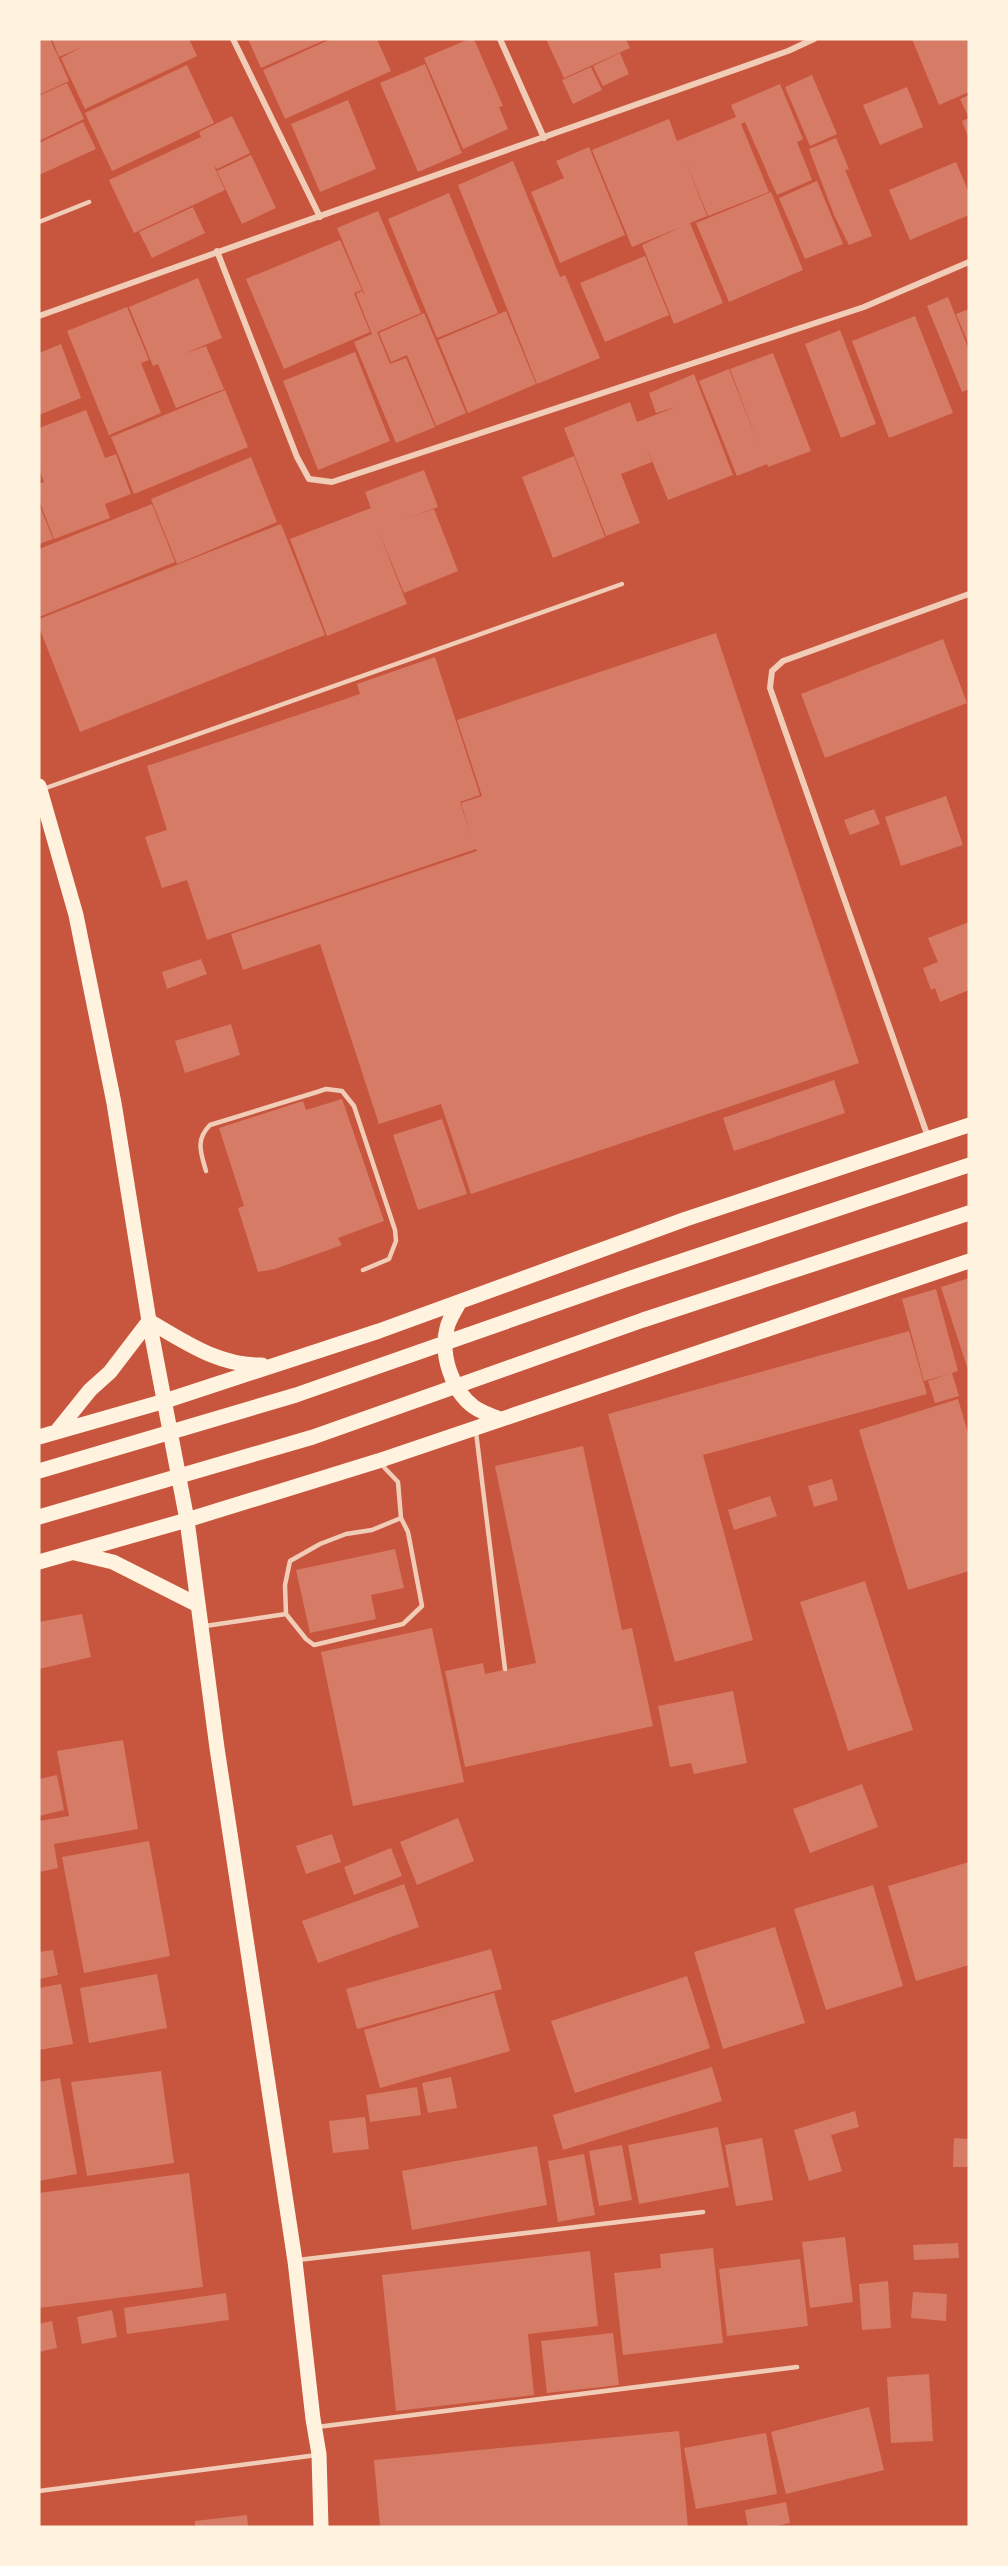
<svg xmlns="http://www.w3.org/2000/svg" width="1008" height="2566" font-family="Inter,sans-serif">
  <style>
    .building { fill: #d67c66 }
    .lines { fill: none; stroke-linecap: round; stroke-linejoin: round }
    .service { stroke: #f1ccb7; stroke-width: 4.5 }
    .minor { stroke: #f1ccb7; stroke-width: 6 }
    .primary { stroke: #fff3e0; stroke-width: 15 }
  </style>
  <rect width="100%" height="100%" fill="#c8553d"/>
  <path class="building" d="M39,39H50L69,81L39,95Z
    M52,39H189L197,56L85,109L61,58L82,47L59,57Z
    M248,39H327L261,68Z
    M331,39H377L391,71L285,119L263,70Z
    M469,39H474L503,106L499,107L508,129L463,149L424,58Z
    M546,39H626L630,48L564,78Z
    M912,39H969V92L939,105Z
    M620,53L629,74L603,86L593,66Z
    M425,64L462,153L418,172L380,83Z
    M187,65L214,123L112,171L85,113Z
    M591,67L602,90L573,104L562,80Z
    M812,75L837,134L810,146L785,87Z
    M67,83L84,119L39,141V96Z
    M780,84L803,139L797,142L812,180L777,195L745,122L741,124L769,192L708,216L686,162L707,216L690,223L723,303L674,324L642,245L681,227L632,247L592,150L669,119L677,141L736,117L731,105Z
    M907,87L923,127L880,145L863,105Z
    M969,95V139L962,121L969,118L960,99Z
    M348,100L376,169L320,192L291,124Z
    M232,116L250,153L217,169L214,166L225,190L134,233L109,180L201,137L199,132Z
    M83,122L96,149L39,175V143Z
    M836,138L849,169L845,170L872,236L849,245L834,215L809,149Z
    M589,147L625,235L560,263L531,192L564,178L556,161Z
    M251,155L276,208L242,224L217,171Z
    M513,161L560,277L565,275L600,358L537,384L458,185Z
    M956,162L969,193V215L910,240L889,190Z
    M817,181L843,244L805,259L779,198Z
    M771,192L803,270L729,302L696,223Z
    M449,193L498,313L437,338L388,219Z
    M193,207L205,233L152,258L139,232Z
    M378,211L421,313L377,332L390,364L406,358L435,427L396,443L354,342L372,334L356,294L362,291L365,295L337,228Z
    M340,240L362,290L354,293L370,332L284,369L246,279Z
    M645,256L669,315L605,342L580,283Z
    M198,278L222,338L183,354L206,346L224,389L176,408L158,364L153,366L129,307Z
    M948,297L969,350V389L962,392L927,306Z
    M127,307L149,360L141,363L161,413L109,435L67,331Z
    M969,309V345L956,314Z
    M506,311L536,384L468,413L438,340Z
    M424,313L466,413L436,426L407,355L391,362L379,333Z
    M915,316L953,413L889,438L852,341Z
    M840,330L876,424L841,438L805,344Z
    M61,344L81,398L39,415V353Z
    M355,352L390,441L318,470L283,381Z
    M773,353L811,451L768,467L767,464L737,476L699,381L729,369L758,444L730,369Z
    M694,374L733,475L668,500L646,446L652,462L621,474L640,523L606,536L564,428L630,402L637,422L676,407L656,413L649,393Z
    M225,390L248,447L134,494L111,437Z
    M86,410L105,458L116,454L131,494L105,504L110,518L54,539L39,500V484L44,482L39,469V428Z
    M574,456L605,537L553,558L522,477Z
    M251,457L277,522L177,564L151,499Z
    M424,470L438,507L400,521L434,509L458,571L404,593L378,530L407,604L327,636L290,539L371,508L365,492Z
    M39,504L53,539L39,544Z
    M152,504L175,562L39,617V549Z
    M281,524L325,635L80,732L39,627V619Z
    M716,633L859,1063L471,1194L441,1104L379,1124L320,944L243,970L231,934L477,851L476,849L207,940L187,880L162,888L145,837L167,830L147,766L360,694L357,684L435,657L480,795L460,802L472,839L461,803L482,796L457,720Z
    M943,639L967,703L825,758L801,694Z
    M946,796L963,845L901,866L885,817Z
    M874,809L880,824L850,835L844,820Z
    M969,922V990L940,1002L935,988L931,990L923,968L938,962L928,938Z
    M201,959L207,974L167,989L162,972Z
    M231,1024L240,1055L185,1073L175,1041Z
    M834,1080L845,1113L734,1151L723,1118Z
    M342,1099L384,1221L338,1238L342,1245L275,1269L258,1272L238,1208L244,1206L219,1128L303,1101L306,1110Z
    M442,1119L467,1194L418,1210L393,1135Z
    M969,1278V1373L941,1287Z
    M936,1289L958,1371L952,1373L959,1396L935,1403L928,1381L949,1374L924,1381L902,1299Z
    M909,1331L927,1394L703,1455L753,1640L675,1662L608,1414Z
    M958,1399L969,1437V1571L908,1590L859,1430Z
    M583,1446L622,1630L632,1628L653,1726L465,1767L445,1671L483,1663L485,1674L536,1663L495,1466Z
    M832,1479L838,1500L814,1507L808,1486Z
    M770,1496L777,1516L734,1530L728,1510Z
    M395,1549L404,1588L371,1595L376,1619L310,1633L296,1570Z
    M865,1581L913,1730L848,1751L800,1602Z
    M82,1614L91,1657L39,1669V1622Z
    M432,1628L464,1782L353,1806L321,1652Z
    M733,1691L747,1763L694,1774L691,1763L670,1767L658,1706Z
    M123,1740L138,1829L54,1844L58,1868L39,1872V1821L69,1816L57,1751Z
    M57,1775L64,1810L39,1816V1779Z
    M862,1784L878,1827L810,1853L793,1809Z
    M458,1818L474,1861L417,1885L400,1842Z
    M332,1834L341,1862L306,1874L296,1846Z
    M149,1841L170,1956L84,1973L62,1857Z
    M391,1848L402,1876L354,1895L344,1867Z
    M969,1862V1965L916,1981L888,1886Z
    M404,1884L419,1927L318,1963L302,1921Z
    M873,1885L903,1986L826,2010L794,1909Z
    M775,1927L805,2023L723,2049L694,1952Z
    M491,1949L502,1989L357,2029L346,1989Z
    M53,1950L58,1975L39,1979V1952Z
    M157,1974L167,2028L89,2043L80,1988Z
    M687,1976L710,2048L575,2093L551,2021Z
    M61,1984L73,2044L39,2050V1988Z
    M494,1993L510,2051L380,2088L364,2030Z
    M712,2067L722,2101L563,2150L553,2115Z
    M161,2071L174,2163L87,2176L71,2082Z
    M451,2077L457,2108L428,2113L422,2083Z
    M60,2078L77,2174L39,2181V2082Z
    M417,2087L421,2115L370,2122L366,2095Z
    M855,2111L859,2127L831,2135L842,2171L809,2181L794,2130Z
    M365,2117L369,2149L333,2153L329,2121Z
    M718,2127L729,2187L639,2204L628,2145Z
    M762,2138L773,2200L736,2206L725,2145Z
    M954,2138L969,2139V2167H953Z
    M622,2145L632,2200L599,2206L589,2151Z
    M537,2146L547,2205L412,2230L402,2171Z
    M584,2154L595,2215L558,2222L548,2161Z
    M189,2173L203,2287L39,2308V2193Z
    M845,2237L853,2302L810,2308L802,2242Z
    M958,2243L959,2258L914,2260L913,2245Z
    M713,2248L723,2343L623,2355L614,2273L661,2268L660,2254Z
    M590,2251L598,2326L528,2334L534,2395L396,2411L382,2275Z
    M800,2259L808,2326L727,2336L719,2269Z
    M888,2281L891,2328L862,2330L859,2284Z
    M913,2292L947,2294L946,2321L911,2318Z
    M226,2293L229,2320L127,2334L124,2308Z
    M112,2310L117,2337L82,2344L77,2317Z
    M52,2321L57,2348L39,2352V2324Z
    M613,2333L619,2385L547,2393L541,2341Z
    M929,2374L933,2441L891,2443L887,2377Z
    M869,2407L884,2470L786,2494L771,2432Z
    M679,2431L688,2527H380L374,2460Z
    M766,2433L777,2494L696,2509L684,2448Z
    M786,2502L790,2523L772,2527H748L745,2510Z
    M247,2515L248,2527H195V2521Z"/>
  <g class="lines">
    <path class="service" d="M39,222L89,202
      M43,789L622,584
      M206,1171C201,1153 195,1140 210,1125L317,1092L326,1089L342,1091L354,1106L395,1230L396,1241L389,1259L363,1270
      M476,1432L505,1669
      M286,1614L306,1639L314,1645L403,1624L422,1606L408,1532L401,1518
      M205,1626L286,1614L285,1585L290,1561L320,1544L346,1534L372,1530L401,1518L398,1482L380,1463
      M298,2260L703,2212
      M317,2427L797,2367
      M39,2491L317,2455"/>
    <path class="minor" d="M233,39L320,217
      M500,39L544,138
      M217,251L297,457L309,479L332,482L864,307L969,262
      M39,316C288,226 538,140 788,51L814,39
      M928,1137L770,688L772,671L783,661L969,594"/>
    <path class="primary" d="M39,786L76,915L114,1103L149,1321L187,1520L217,1748L295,2261L313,2419L319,2454L321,2527
      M459,1303C455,1311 449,1319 447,1328C440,1354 452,1391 474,1407C481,1412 492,1416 500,1419
      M149,1321C185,1342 219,1366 262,1365
      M57,1431L90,1390L110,1372L149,1321
      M39,1437L165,1401L379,1331L686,1219L969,1125
      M39,1471L296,1395L625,1280L969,1165
      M39,1517L313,1437L643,1320L969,1213
      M75,1553L113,1562L198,1605
      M39,1562L187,1520L378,1461L969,1261"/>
  </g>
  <rect width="1008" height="2566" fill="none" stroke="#fff3e0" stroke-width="81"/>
</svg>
